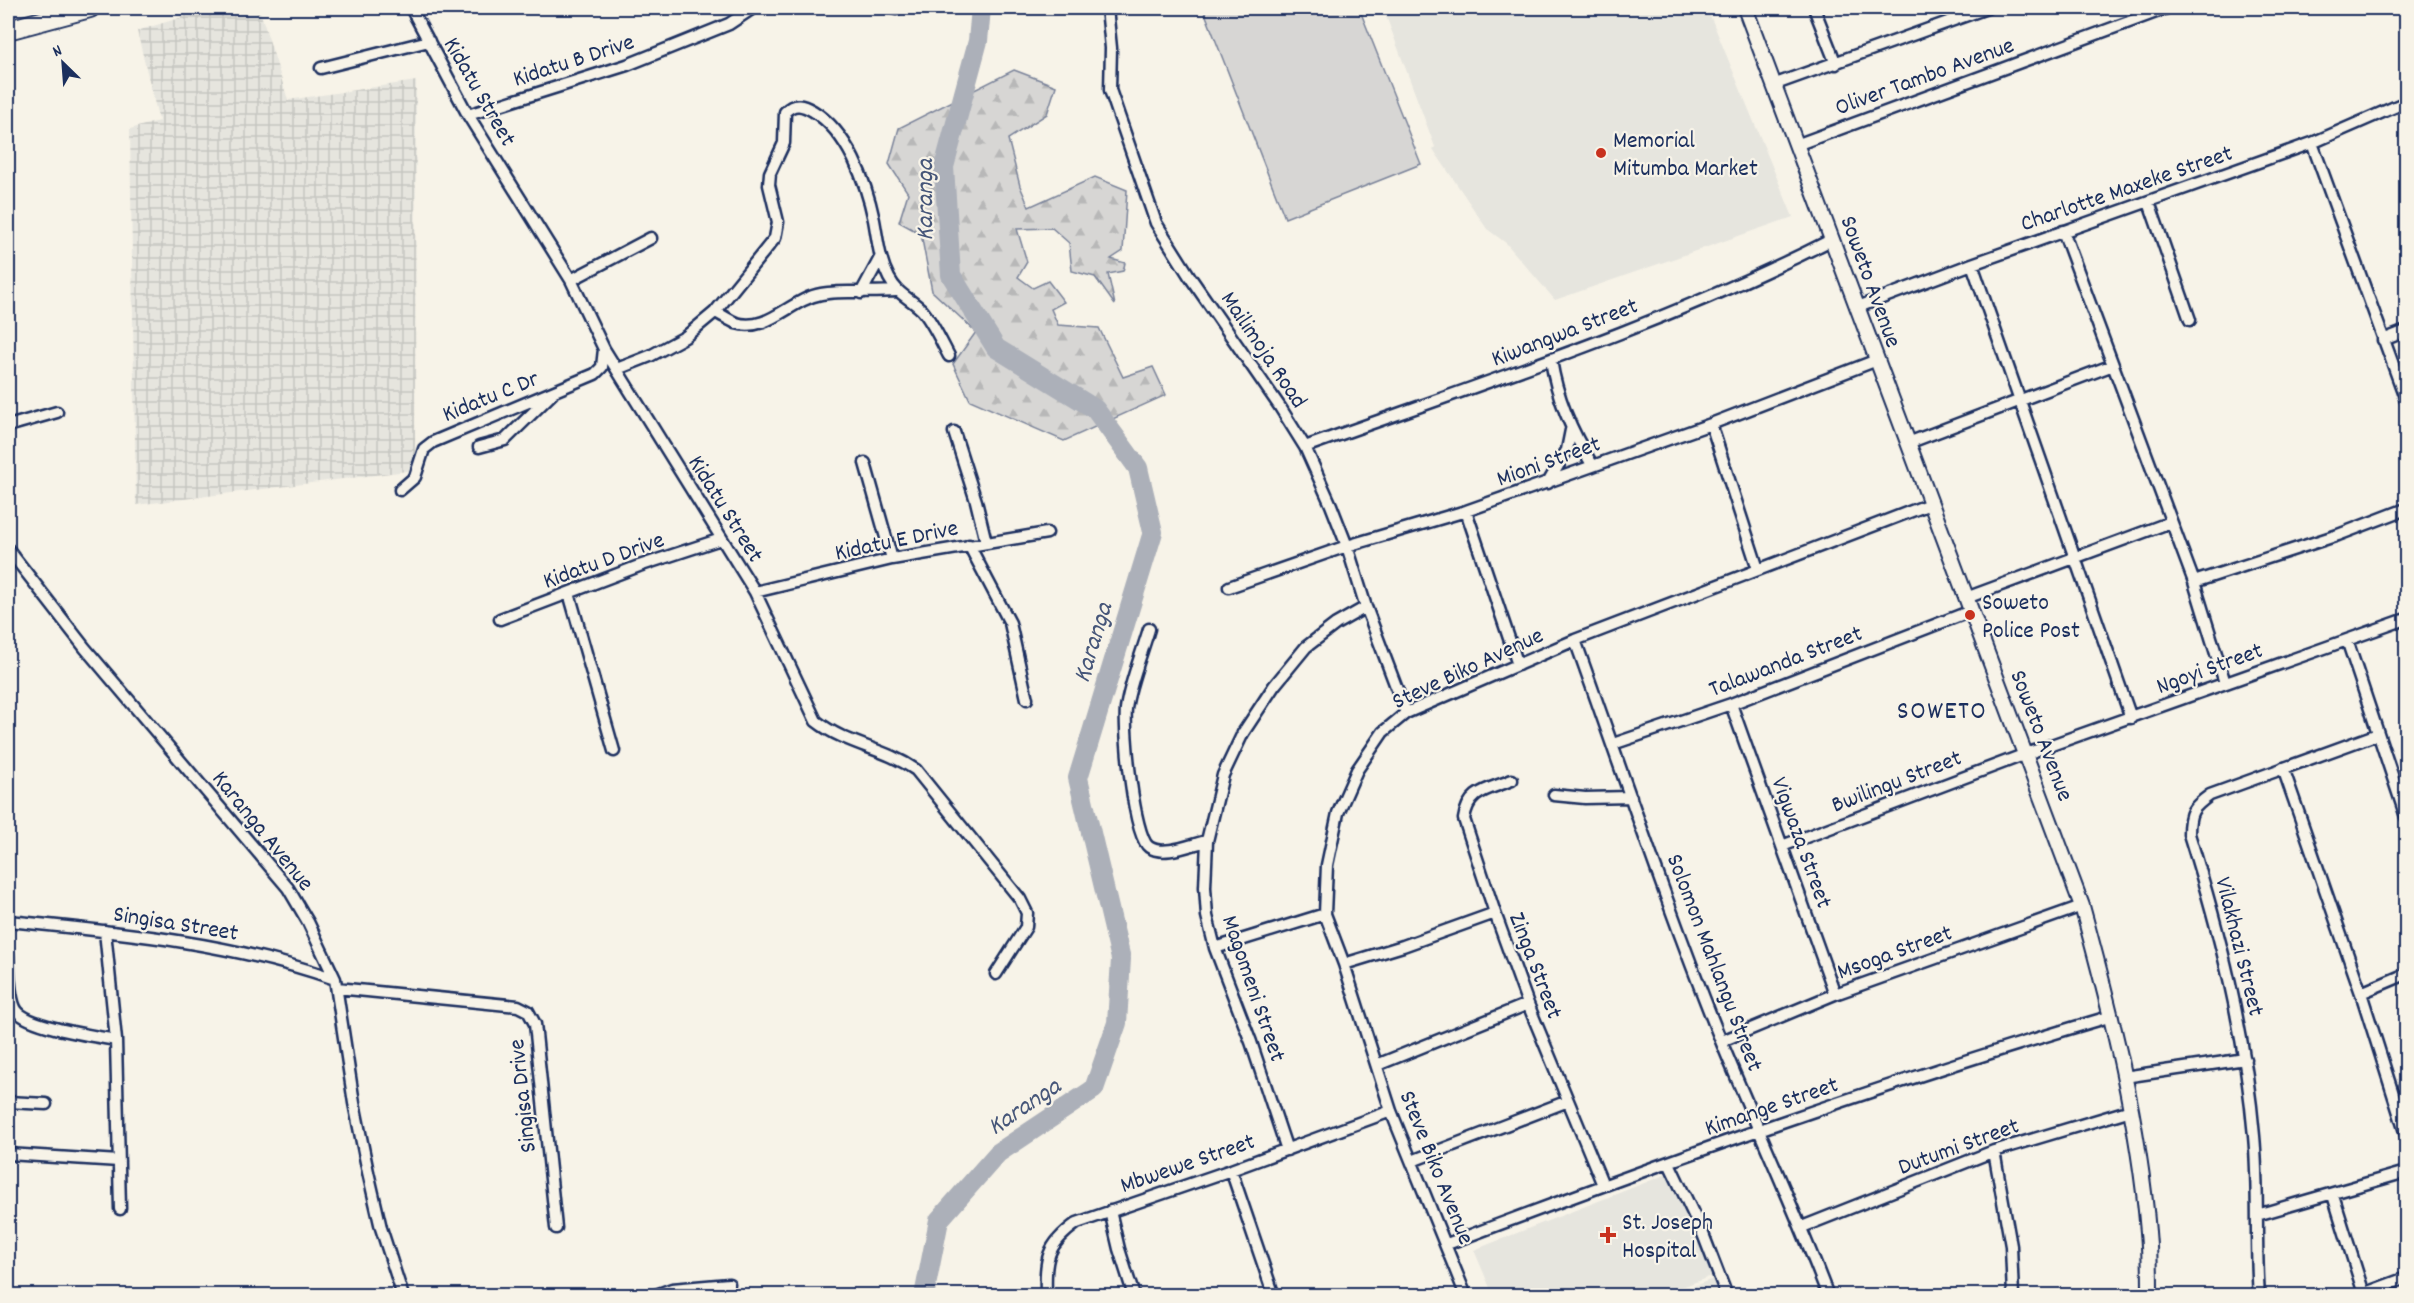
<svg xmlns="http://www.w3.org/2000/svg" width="2414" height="1303" font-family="Dekko,sans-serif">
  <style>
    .built { fill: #e6e5de }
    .industrial { fill: url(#industrial-grid) }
    .forest { fill: url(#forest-firs); stroke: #798299; stroke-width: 1.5 }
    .garden { fill: #d7d6d4; stroke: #798299; stroke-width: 1.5 }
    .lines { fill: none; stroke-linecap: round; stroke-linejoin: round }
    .river { stroke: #acb0b9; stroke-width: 20 }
    .minor-casing { stroke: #1b2f5e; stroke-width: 15 }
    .tertiary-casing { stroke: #1b2f5e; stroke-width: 18 }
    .trunk-casing { stroke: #1b2f5e; stroke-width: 22 }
    .minor { stroke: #f7f3e8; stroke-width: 10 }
    .tertiary { stroke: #f7f3e8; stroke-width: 14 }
    .trunk { stroke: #f7f3e8; stroke-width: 18 }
    .poi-dot { fill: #c8321e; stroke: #f7f3e8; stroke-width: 2 }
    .labels { text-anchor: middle; stroke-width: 4.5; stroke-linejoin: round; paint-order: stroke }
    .street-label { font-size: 24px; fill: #1b2f5e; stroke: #f7f3e8 }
    .poi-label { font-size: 24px; fill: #1b2f5e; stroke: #f7f3e8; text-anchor: start }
    .water-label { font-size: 26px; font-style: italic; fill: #465679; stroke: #f7f3e8 }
    .quarter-label { font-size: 27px; letter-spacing: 1.5px; fill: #1b2f5e; stroke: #f7f3e8 }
  </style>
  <defs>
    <pattern id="industrial-grid" width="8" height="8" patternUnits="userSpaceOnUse" patternTransform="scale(1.5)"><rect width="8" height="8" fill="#e6e5de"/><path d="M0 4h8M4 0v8" fill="none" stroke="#c5c5c1"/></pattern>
    <pattern id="forest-firs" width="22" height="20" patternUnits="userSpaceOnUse" patternTransform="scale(1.5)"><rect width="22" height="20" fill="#d7d6d4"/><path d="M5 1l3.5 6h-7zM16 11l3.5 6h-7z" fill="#b8b8b8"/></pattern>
  </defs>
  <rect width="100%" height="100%" fill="#f7f3e8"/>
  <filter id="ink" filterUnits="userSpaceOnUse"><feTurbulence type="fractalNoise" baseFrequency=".0167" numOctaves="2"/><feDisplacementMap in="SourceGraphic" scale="12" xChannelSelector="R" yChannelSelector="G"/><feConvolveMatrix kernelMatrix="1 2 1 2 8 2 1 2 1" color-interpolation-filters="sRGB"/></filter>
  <g filter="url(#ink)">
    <path class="built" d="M1383,8H1707L1793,217L1555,300L1506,243L1487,229L1433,149L1435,147Z
      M1675,1171L1692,1199L1720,1273L1660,1295H1493L1474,1250Z
      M1713,1279L1719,1295H1669Z"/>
    <path class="industrial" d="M212,8H259L288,100L416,81L415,470L136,505L130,129L159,121L137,31Z"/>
    <path class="forest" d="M1014,70L1056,86L1047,114L1008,139L1020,186L1029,207L1095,177L1127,190L1123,251L1111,259L1125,263L1123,271L1108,274L1115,305L1095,277L1072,271L1069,243L1052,228L1017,229L1027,262L1018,277L1033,288L1048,281L1064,302L1051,309L1058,325L1099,328L1123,377L1153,367L1166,395L1064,441L970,400L953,364L976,332L932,291L921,234L899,222L908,193L889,164L899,128Z"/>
    <path class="garden" d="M1203,8H1359L1421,164L1285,218Z"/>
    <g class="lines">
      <path class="river" d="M924,1296L939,1220L998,1153L1094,1089L1117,1023L1121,959L1078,778L1153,532L1138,468L1095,409L996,348L951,275L944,167L978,41L981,8"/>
      <defs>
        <path id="minor" d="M411,8L468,115L571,280L604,349L755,592L816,721C848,746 883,747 916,770L1020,899L1027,913L1026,927L996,974
          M895,8L896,9
          M1107,8L1111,48L1110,90L1156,223L1190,277L1280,407L1305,447L1331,505L1347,546L1366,607L1406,713
          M1814,8L1836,64
          M321,68L429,41
          M1773,85L1987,8
          M468,115L627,65L729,24L753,8
          M2312,143L2406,400
          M1796,145L2167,8
          M2149,202L2190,320
          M2063,231L2194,582L2225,683
          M1972,264L2131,718
          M571,280L651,238
          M861,293L880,258
          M1858,307L1972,264L2312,143L2406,102
          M715,312C722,315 729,320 736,323C768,333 791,299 821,294C843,290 872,293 896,291
          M2383,340L2406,331
          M1551,360C1557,399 1572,433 1593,466
          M617,369L650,356L685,337L715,312L775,238L778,222L769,185L770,173L784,143L785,112C794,102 803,105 813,111C848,132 866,182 874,220C878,241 879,259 889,278C898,295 907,296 921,309C931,319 942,343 949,356
          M1711,424L1758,569
          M8,426L57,412
          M954,432L976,501L986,542
          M1908,443L2113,365
          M479,447L505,440L553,393
          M1305,447C1483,383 1664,325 1833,239
          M865,463L892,559
          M1548,483L1567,450L1571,430
          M400,490L415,477L424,449L433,442L595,374L602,367L604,349
          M1466,511L1518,665
          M969,545L1010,623L1027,699
          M8,549L85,648L288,888L308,922L335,979L354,1103L368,1172L381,1228L403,1296
          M2194,582L2338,535L2406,509
          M1229,587L1347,546L1466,511L1711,424L1877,360
          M755,592L892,559L1047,533
          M569,593L614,751
          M1966,598L2171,522
          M500,619L639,566L721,539
          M1149,629C1142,653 1129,685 1126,709C1124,730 1133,836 1149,847C1164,857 1192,844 1207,841
          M1575,640C1623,774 1668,909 1721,1041C1756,1126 1795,1209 1828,1296
          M2347,640L2406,817
          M1731,704L1835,994
          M1613,744L1731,704L1971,611
          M2283,768L2361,993L2406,1135
          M1512,780C1488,790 1468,790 1464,819L1495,913L1528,1004L1603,1185
          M1554,795L1585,798L1631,797
          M1782,846L2026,754L2406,619
          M8,921C117,932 230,942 335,979
          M105,931L116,1040L120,1209
          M1215,948L1325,914
          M8,956C9,969 9,1001 17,1011C29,1027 94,1036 116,1040
          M1344,964L1403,946L1495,913
          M337,988L518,1006L528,1011L535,1024L556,1228
          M2361,993L2406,974
          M1722,1041L1835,994L2082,906
          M1377,1065L1528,1004
          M2124,1077L2245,1059
          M8,1102L46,1104
          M1287,1150L1251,1042L1215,948L1207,916L1205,887L1207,841L1223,775L1243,733L1274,686L1306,647L1336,624L1366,607
          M1994,1151L2011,1246L2013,1296
          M8,1154L119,1161
          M1412,1161L1568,1101
          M1669,1163L1703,1234L1727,1296
          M1231,1170L1274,1296
          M2333,1195L2364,1294
          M1110,1211L1119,1249L1134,1296
          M2257,1215L2406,1172
          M1802,1227L1994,1151L2131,1110
          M1447,1244C1666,1161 1887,1082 2112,1016
          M8,1288L9,1296
          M2360,1295L2406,1278
          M653,1296L672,1289L729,1284
          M1046,1296C1045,1259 1046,1245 1077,1223L1231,1170L1391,1111
          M1466,1296L1391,1111L1344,964L1325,914L1327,865L1338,813L1357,770L1383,732L1406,713L1575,640L1930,504
          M2259,1296C2255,1242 2259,1189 2254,1136C2245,1032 2220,933 2189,834C2189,812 2192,808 2210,795L2378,734"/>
        <path id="tertiary" d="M1745,8L2082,906C2111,1012 2139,1122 2148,1232C2150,1253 2150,1274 2150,1296"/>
        <path id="trunk" d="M8,30L90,8"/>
      </defs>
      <use href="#minor" class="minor-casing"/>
      <use href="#tertiary" class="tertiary-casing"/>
      <use href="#trunk" class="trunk-casing"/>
      <use href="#minor" class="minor"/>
      <use href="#tertiary" class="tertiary"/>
      <use href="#trunk" class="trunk"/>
    </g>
  </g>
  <g class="poi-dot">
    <circle cx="1601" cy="153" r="6"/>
    <circle cx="1970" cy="615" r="6"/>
    <path d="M1605 1226h6v6h6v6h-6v6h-6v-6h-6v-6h6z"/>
  </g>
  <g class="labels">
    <g class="street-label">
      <text transform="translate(573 59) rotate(-18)" y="8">Kidatu B Drive</text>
      <text transform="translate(1924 75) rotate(-20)" y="8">Oliver Tambo Avenue</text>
      <text transform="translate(481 91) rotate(60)" y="8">Kidatu Street</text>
      <text transform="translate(2126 187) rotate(-19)" y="8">Charlotte Maxeke Street</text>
      <text transform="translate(1872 281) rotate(70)" y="8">Soweto Avenue</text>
      <text transform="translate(1564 331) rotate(-21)" y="8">Kiwangwa Street</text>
      <text transform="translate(1265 349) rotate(56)" y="8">Mailimoja Road</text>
      <text transform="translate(490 395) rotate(-22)" y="8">Kidatu C Dr</text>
      <text transform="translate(1548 460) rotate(-20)" y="8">Mioni Street</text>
      <text transform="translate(727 508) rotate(58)" y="8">Kidatu Street</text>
      <text transform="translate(896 539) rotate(-12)" y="8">Kidatu E Drive</text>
      <text transform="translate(603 559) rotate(-20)" y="8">Kidatu D Drive</text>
      <text transform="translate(1785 660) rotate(-21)" y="8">Talawanda Street</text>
      <text transform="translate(1467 667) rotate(-25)" y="8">Steve Biko Avenue</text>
      <text transform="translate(2209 667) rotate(-20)" y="8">Ngoyi Street</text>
      <text transform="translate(2043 735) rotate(69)" y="8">Soweto Avenue</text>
      <text transform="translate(1896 780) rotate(-21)" y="8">Bwilingu Street</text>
      <text transform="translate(264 830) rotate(51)" y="8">Karanga Avenue</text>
      <text transform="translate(1803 842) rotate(70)" y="8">Vigwaza Street</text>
      <text transform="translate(176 922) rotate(9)" y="8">Singisa Street</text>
      <text transform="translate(2241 946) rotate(76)" y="8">Vilakhazi Street</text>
      <text transform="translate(1894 951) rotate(-20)" y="8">Msoga Street</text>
      <text transform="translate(1716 962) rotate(69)" y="8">Solomon Mahlangu Street</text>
      <text transform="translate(1537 965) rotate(69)" y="8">Zinga Street</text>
      <text transform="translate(1255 988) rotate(71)" y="8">Magomeni Street</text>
      <text transform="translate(521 1096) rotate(-96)" y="8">Singisa Drive</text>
      <text transform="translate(1771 1105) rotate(-19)" y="8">Kimange Street</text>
      <text transform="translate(1958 1145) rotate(-20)" y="8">Dutumi Street</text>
      <text transform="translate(1187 1162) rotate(-19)" y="8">Mbwewe Street</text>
      <text transform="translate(1438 1167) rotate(68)" y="8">Steve Biko Avenue</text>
    </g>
    <g class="poi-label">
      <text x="1613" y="147">Memorial<tspan x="1613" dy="28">Mitumba Market</tspan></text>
      <text x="1982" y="609">Soweto<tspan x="1982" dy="28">Police Post</tspan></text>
      <text x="1622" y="1229">St. Joseph<tspan x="1622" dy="28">Hospital</tspan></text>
    </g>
    <g class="water-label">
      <text transform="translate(923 200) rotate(-90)" y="9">Karanga</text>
      <text transform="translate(1091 642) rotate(-73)" y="9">Karanga</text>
      <text transform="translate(1023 1105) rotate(-34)" y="9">Karanga</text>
    </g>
    <g class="quarter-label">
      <text x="1942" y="718">SOWETO</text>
    </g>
  </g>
  <rect width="2414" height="1303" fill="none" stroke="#f7f3e8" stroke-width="30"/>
  <rect x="15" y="15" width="2384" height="1273" fill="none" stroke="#1b2f5e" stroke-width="2" filter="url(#ink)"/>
  <g transform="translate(63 63) rotate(335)" stroke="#f7f3e8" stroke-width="4.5" paint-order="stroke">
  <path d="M0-4.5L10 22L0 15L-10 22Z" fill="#1b2f5e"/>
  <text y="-9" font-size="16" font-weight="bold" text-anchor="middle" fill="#1b2f5e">N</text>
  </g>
</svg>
